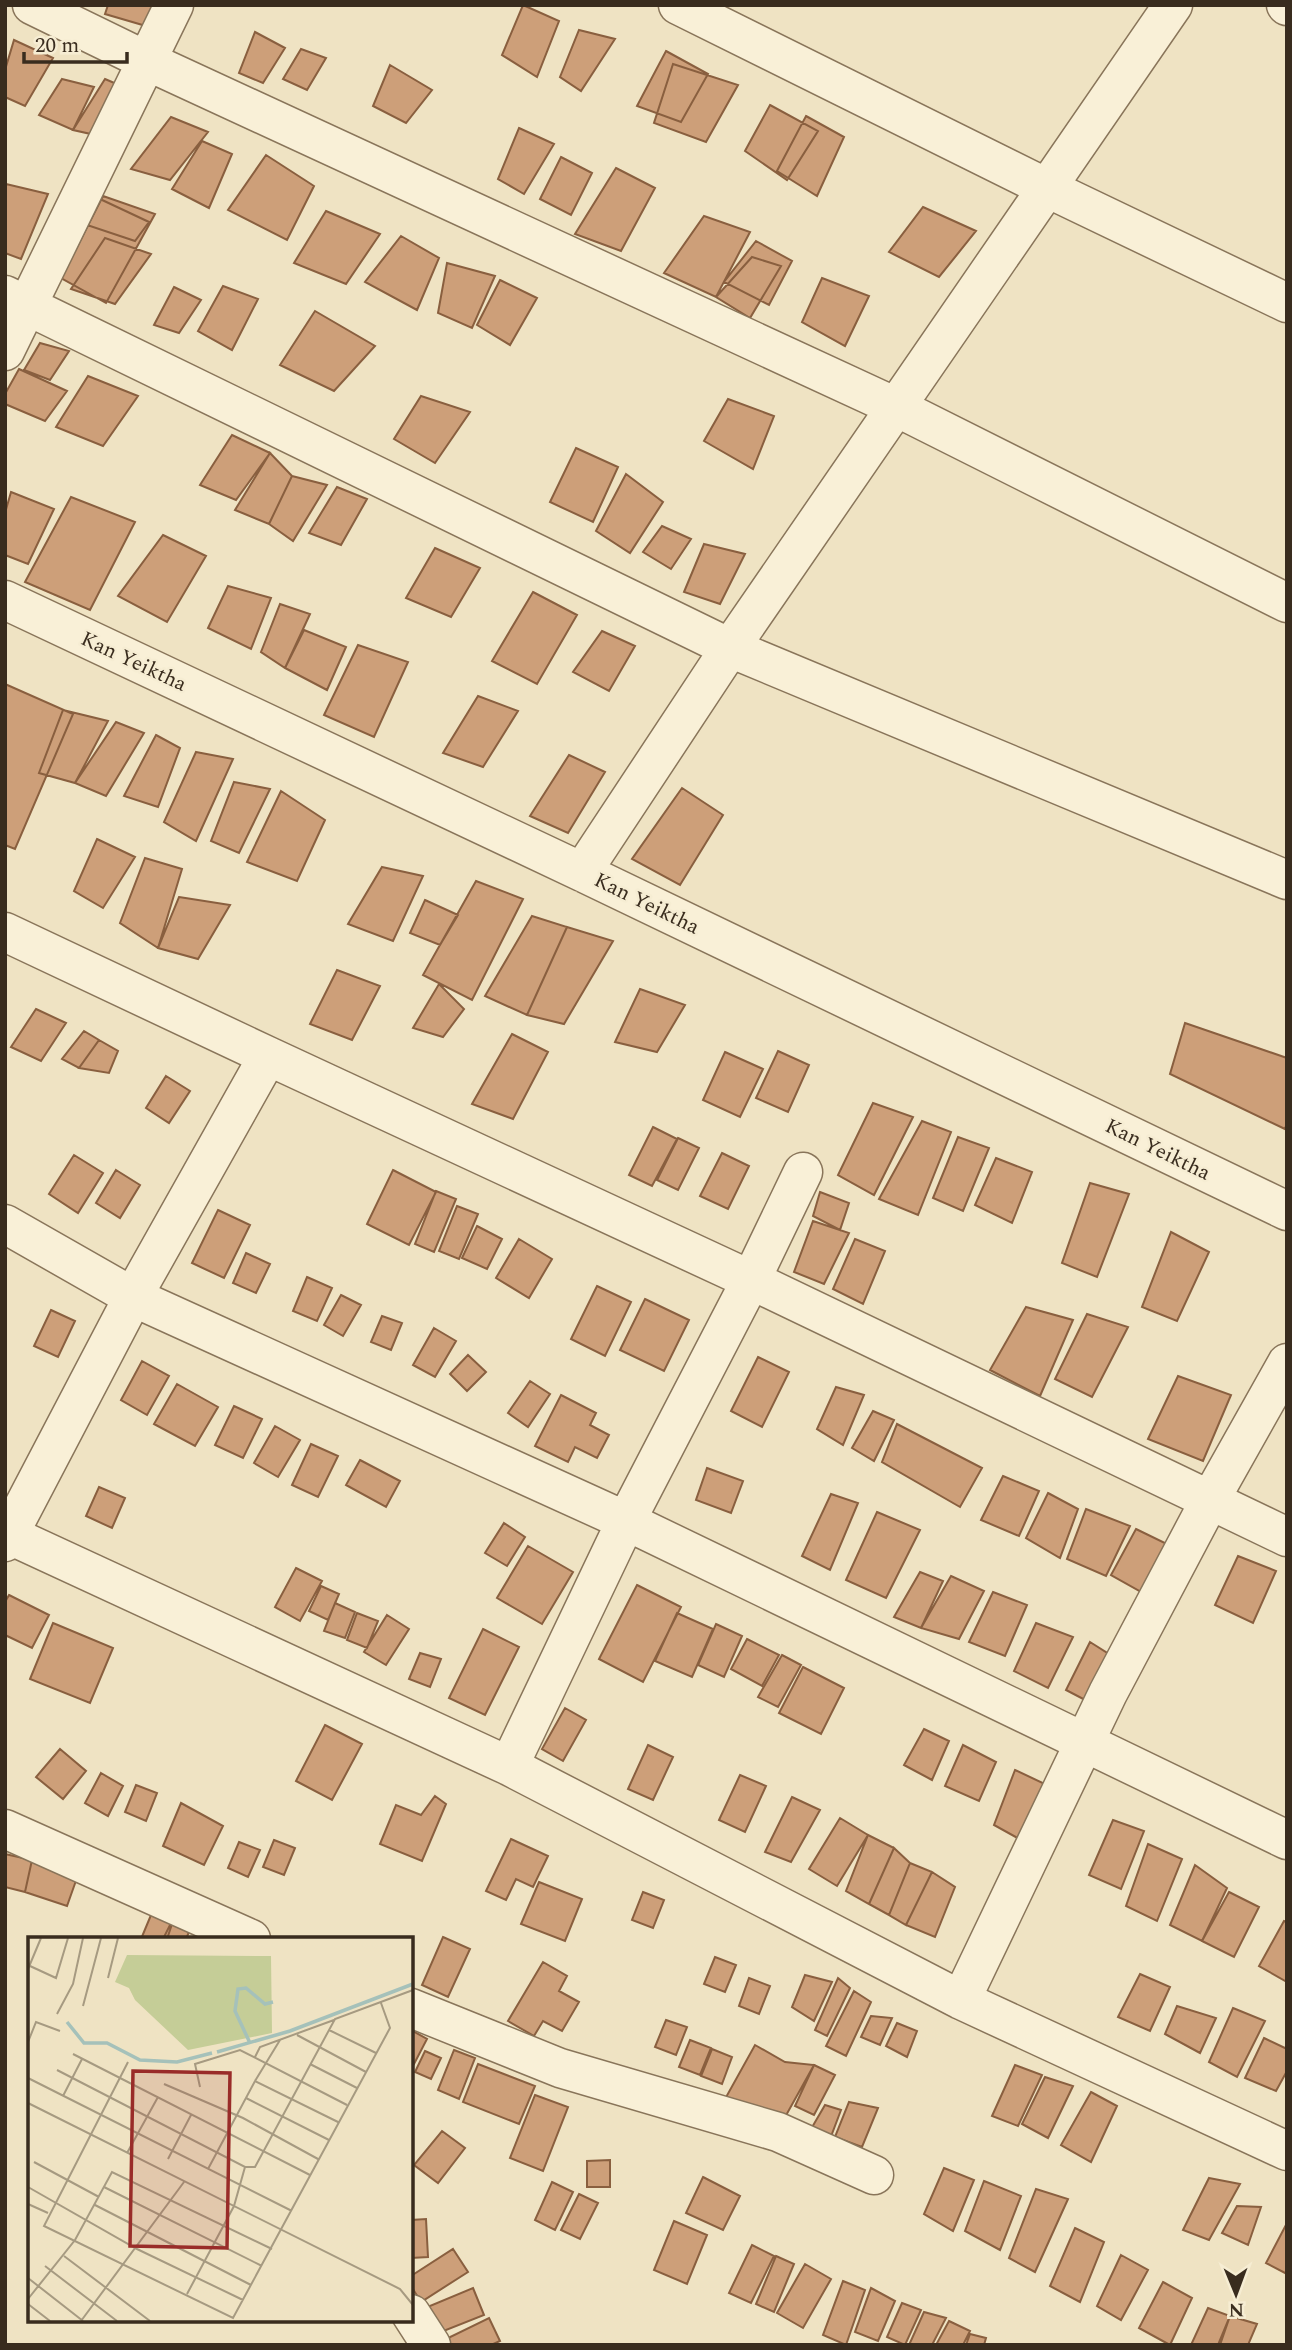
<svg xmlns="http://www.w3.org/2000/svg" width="1292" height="2350" font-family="Spectral,serif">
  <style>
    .building { fill: #cd9f79; stroke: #895f3f; stroke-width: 2 }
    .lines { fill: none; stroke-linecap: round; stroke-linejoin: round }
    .minor-casing { stroke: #89755a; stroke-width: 41 }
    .minor { stroke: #f9f0d7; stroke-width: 38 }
    .labels { text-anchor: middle; stroke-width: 5; stroke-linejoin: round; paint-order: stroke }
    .street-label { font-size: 21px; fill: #392c1e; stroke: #f6edd3 }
    .inset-river { fill: none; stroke: #a5c1ba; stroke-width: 3.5 }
    .inset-road { fill: none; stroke: #a69a81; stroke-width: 2 }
    .view { fill: #992c29; fill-opacity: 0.15; stroke: #992c29; stroke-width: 3.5 }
    .inset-edge { fill: none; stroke: #392c1e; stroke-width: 3.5 }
  </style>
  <rect width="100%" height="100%" fill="#efe3c3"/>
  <path class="building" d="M108,5H157L146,26L105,14Z
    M523,5L559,21L537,77L502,55Z
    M579,30L615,39L581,91L560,77Z
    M255,32L285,48L263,83L239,73Z
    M14,40L53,58L25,106L5,97V70Z
    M301,49L326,58L307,90L283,79Z
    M666,51L708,74L681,122L637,106Z
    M673,64L738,85L706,142L654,123Z
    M390,65L432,90L406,123L373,106Z
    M62,79L94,87L73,130L39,115Z
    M105,79L119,85L91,134L73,130Z
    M770,105L818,131L787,180L745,151Z
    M806,116L844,137L817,196L777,171Z
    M171,117L208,132L170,180L131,169Z
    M519,128L554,144L524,194L498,179Z
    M202,141L232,154L209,208L172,189Z
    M266,155L314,186L287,240L228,210Z
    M561,157L592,173L571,215L540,199Z
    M616,168L655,188L621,251L575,234Z
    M6,184L48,194L21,259L5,253Z
    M103,196L155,214L106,303L61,278Z
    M100,199L149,222L135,241L84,224Z
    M923,207L976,231L939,277L889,252Z
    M326,211L380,234L346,284L294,263Z
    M704,216L750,232L716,297L664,273Z
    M401,236L439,258L417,310L365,282Z
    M105,238L151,254L115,304L71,289Z
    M756,241L792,261L769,305L724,282Z
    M752,257L781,266L750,318L716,297Z
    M447,263L495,276L472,328L438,313Z
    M822,278L869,296L845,346L802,322Z
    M500,280L537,298L510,345L477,325Z
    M223,286L258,299L232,350L198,331Z
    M174,287L201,300L179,333L154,325Z
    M315,311L375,346L334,391L280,365Z
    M40,343L69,351L50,380L24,370Z
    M19,369L67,391L45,421L5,404V394Z
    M88,376L138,396L103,446L56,427Z
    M421,396L470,412L435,463L394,439Z
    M728,399L774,416L753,469L704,441Z
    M232,435L270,453L236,500L200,485Z
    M576,448L618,467L593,522L550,502Z
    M270,453L292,476L269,524L235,510Z
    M626,474L663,502L630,553L596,531Z
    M292,476L327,485L293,541L269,524Z
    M337,487L367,499L341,545L309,533Z
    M11,492L54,509L28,564L5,555V513Z
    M71,497L135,522L90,610L25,582Z
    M662,526L691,539L671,569L643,552Z
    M163,535L206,556L167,622L118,596Z
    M704,544L745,554L720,604L684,592Z
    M435,548L480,568L451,617L406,598Z
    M228,586L271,598L251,649L208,628Z
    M533,592L577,615L537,684L492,661Z
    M280,604L310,614L285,668L261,652Z
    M304,630L346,647L327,690L285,668Z
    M602,631L635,646L609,691L573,672Z
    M358,645L408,662L374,737L324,715Z
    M5,684L73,714L15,849L5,845Z
    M478,696L518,711L483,767L443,753Z
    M63,710L108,721L75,783L39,773Z
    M116,722L144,733L106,796L75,783Z
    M156,735L180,748L158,807L124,796Z
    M196,752L233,759L196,841L164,822Z
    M569,755L605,772L568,833L530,816Z
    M234,782L270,789L239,853L211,841Z
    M682,788L723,815L680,885L632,859Z
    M281,791L325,820L297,881L247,862Z
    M97,839L135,857L103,908L74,891Z
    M145,858L182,869L158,948L120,923Z
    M382,867L423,876L393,941L348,924Z
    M476,881L523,899L472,1000L423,975Z
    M179,897L230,905L198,959L158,948Z
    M425,900L458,915L440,945L410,933Z
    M532,916L567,927L527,1015L485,996Z
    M567,927L613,941L564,1024L527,1015Z
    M337,970L380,986L352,1040L310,1024Z
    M439,984L464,1009L443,1037L413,1028Z
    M640,989L685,1005L657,1052L615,1042Z
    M36,1009L66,1023L41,1061L11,1047Z
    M1185,1023L1287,1058V1123L1285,1129L1170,1074Z
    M84,1031L99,1040L79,1068L62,1059Z
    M512,1034L548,1052L513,1119L472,1104Z
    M99,1040L118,1051L109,1073L79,1068Z
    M778,1051L809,1065L788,1112L756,1098Z
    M725,1052L763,1069L740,1117L703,1100Z
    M166,1076L190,1091L169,1123L146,1108Z
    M873,1103L913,1117L874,1195L838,1175Z
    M922,1121L951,1132L918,1215L879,1199Z
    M653,1127L677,1139L652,1186L629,1175Z
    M958,1137L989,1148L963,1211L933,1198Z
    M678,1138L699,1148L678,1190L657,1180Z
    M722,1153L749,1166L728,1209L700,1196Z
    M74,1155L103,1173L78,1213L49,1194Z
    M996,1158L1032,1172L1012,1223L975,1205Z
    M116,1170L140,1185L120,1218L96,1203Z
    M393,1170L436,1192L409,1245L367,1224Z
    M1090,1183L1129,1194L1097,1277L1062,1263Z
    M436,1191L456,1199L434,1252L415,1244Z
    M820,1192L849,1203L840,1230L813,1216Z
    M457,1206L478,1214L459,1259L439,1251Z
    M218,1210L250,1225L224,1278L192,1263Z
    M813,1221L849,1233L824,1284L794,1272Z
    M477,1226L502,1239L487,1269L462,1258Z
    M1171,1232L1209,1252L1177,1321L1142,1307Z
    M519,1239L552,1259L529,1298L496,1278Z
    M855,1239L885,1251L863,1304L833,1289Z
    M246,1253L270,1264L256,1293L233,1283Z
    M307,1277L332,1288L317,1321L293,1311Z
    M597,1286L631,1302L605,1356L571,1339Z
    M341,1295L361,1305L343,1336L324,1325Z
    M645,1299L689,1320L664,1371L620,1350Z
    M1026,1307L1073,1320L1040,1396L990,1370Z
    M51,1310L75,1321L58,1357L34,1346Z
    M1087,1314L1128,1327L1092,1397L1055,1379Z
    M382,1316L402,1323L391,1350L371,1342Z
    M434,1328L456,1341L435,1377L413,1365Z
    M468,1355L486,1372L467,1391L450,1374Z
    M758,1357L789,1372L762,1427L731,1411Z
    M142,1361L169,1376L147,1415L121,1400Z
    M1178,1376L1231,1395L1203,1461L1148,1439Z
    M530,1381L550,1394L528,1427L508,1413Z
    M177,1384L218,1407L195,1446L154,1424Z
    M836,1387L864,1395L843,1445L817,1429Z
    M561,1395L596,1413L590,1425L609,1435L597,1458L575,1447L568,1462L535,1446Z
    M234,1406L262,1419L243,1458L215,1445Z
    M873,1411L894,1420L874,1461L852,1448Z
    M897,1424L982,1468L960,1507L882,1462Z
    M275,1426L300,1440L278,1477L254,1463Z
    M311,1444L338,1456L318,1497L292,1485Z
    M360,1460L400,1481L386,1507L346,1485Z
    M707,1468L743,1481L731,1513L696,1500Z
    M1003,1476L1039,1491L1019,1536L981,1520Z
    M99,1487L125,1498L112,1528L86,1516Z
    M1048,1493L1078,1509L1060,1558L1026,1538Z
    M831,1494L858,1503L830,1570L802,1556Z
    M1086,1509L1130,1526L1106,1576L1067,1559Z
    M877,1512L920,1530L886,1598L846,1580Z
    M504,1523L525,1537L507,1566L485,1553Z
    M1136,1529L1169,1545L1152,1598L1111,1575Z
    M528,1546L573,1572L542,1624L497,1598Z
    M1238,1556L1276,1571L1253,1623L1215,1605Z
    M296,1568L322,1581L300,1621L275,1607Z
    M920,1572L943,1581L921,1628L894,1617Z
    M951,1576L984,1591L959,1639L921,1628Z
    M637,1585L681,1607L643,1682L599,1659Z
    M321,1586L339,1594L328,1620L309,1611Z
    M993,1592L1027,1605L1005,1656L969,1642Z
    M9,1595L49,1615L32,1648L5,1635V1602Z
    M335,1603L355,1612L345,1638L324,1631Z
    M357,1613L378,1621L367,1648L347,1640Z
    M677,1613L713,1629L692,1677L655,1661Z
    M387,1615L409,1629L386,1665L364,1652Z
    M53,1623L113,1648L90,1703L30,1679Z
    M1036,1623L1073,1637L1048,1688L1014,1671Z
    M716,1624L742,1636L724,1677L698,1665Z
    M483,1629L519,1647L485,1715L449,1698Z
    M747,1639L779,1655L762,1686L731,1669Z
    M1090,1642L1112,1656L1091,1703L1066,1690Z
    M420,1653L441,1659L430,1687L409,1679Z
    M782,1655L801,1665L778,1707L758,1697Z
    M803,1667L844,1688L821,1734L779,1713Z
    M565,1708L586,1720L563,1761L542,1749Z
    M325,1725L362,1744L332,1800L296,1781Z
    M924,1729L949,1741L932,1780L904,1765Z
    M648,1745L673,1757L653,1800L628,1789Z
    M963,1745L996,1762L979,1801L945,1786Z
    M60,1749L86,1771L63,1799L36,1777Z
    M1015,1770L1047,1785L1023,1841L994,1825Z
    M101,1773L123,1786L108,1816L85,1803Z
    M740,1775L766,1786L745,1832L719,1820Z
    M136,1785L157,1793L146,1821L125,1812Z
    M435,1796L446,1804L422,1861L380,1844L396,1805L421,1815Z
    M792,1797L820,1810L791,1862L765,1852Z
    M181,1803L223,1826L204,1865L163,1846Z
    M840,1818L868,1835L837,1886L809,1869Z
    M1113,1820L1144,1831L1121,1889L1089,1875Z
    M868,1835L894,1848L869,1904L846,1891Z
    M511,1839L548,1856L533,1887L516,1879L506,1900L486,1891Z
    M274,1840L295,1848L284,1875L263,1867Z
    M239,1842L260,1850L248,1877L228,1868Z
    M1148,1844L1182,1859L1157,1921L1126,1906Z
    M894,1848L910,1863L889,1915L869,1904Z
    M5,1854L32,1860L25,1892L5,1887Z
    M32,1860L78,1875L67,1906L25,1892Z
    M910,1863L932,1872L906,1925L889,1915Z
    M1195,1865L1227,1888L1202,1941L1170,1925Z
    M932,1872L955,1887L935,1937L906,1925Z
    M539,1882L582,1899L565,1941L521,1924Z
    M643,1892L664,1900L653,1928L632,1920Z
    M1229,1892L1259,1907L1234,1957L1202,1941Z
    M151,1915L173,1921L167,1939H141Z
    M1284,1921L1287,1922V1982L1259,1966Z
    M171,1923L189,1932L186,1939H163Z
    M443,1937L470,1949L448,1997L422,1985Z
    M715,1957L736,1965L725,1992L704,1984Z
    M543,1962L567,1976L559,1991L579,2002L562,2031L543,2021L534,2036L508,2021Z
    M1140,1974L1170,1987L1150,2031L1118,2017Z
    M805,1975L832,1982L814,2021L792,2007Z
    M749,1978L770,1986L759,2014L739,2006Z
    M838,1978L850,1988L827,2036L815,2030Z
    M854,1991L871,2002L846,2056L826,2046Z
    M1177,2006L1216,2018L1200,2053L1165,2034Z
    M1233,2008L1265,2021L1237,2077L1209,2062Z
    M871,2016L892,2018L880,2045L861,2037Z
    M666,2020L687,2027L676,2055L655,2047Z
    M897,2023L917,2031L907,2057L886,2046Z
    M411,2030L427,2039L414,2064L411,2062Z
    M1264,2038L1287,2049V2071L1276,2091L1245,2078Z
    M690,2040L711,2048L700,2075L679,2067Z
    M755,2045L785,2062L814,2065L779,2128L725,2099Z
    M712,2049L732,2057L722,2084L701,2076Z
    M454,2050L475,2058L459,2099L438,2090Z
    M425,2051L441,2058L431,2079L415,2072Z
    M478,2064L535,2086L519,2124L463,2102Z
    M814,2065L835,2075L814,2115L795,2106Z
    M1015,2065L1042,2075L1018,2126L992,2116Z
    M1045,2077L1073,2086L1048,2138L1022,2124Z
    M1091,2092L1117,2106L1091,2162L1061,2145Z
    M535,2095L568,2107L543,2171L510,2158Z
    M849,2102L878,2108L862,2147L835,2137Z
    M825,2105L841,2110L830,2139L811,2129Z
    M442,2131L465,2148L438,2183L414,2165Z
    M610,2160V2187H587V2161Z
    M944,2168L974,2180L953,2231L924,2214Z
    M703,2177L740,2196L723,2230L686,2213Z
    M1209,2178L1240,2184L1209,2240L1183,2230Z
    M984,2181L1021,2196L1000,2250L965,2231Z
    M552,2182L573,2192L555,2230L535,2220Z
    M1036,2189L1068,2199L1035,2272L1009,2258Z
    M579,2194L598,2203L580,2239L561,2230Z
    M1237,2206L1261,2207L1248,2245L1222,2233Z
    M426,2219L428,2257L411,2258V2220Z
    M674,2221L707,2235L687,2284L654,2270Z
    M1287,2223V2274L1266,2263Z
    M1075,2228L1104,2242L1080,2302L1050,2286Z
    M752,2245L774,2256L751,2303L729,2293Z
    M453,2249L468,2272L421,2302L411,2286V2276Z
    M1121,2255L1148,2270L1121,2320L1097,2306Z
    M776,2256L794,2264L774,2312L756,2304Z
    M805,2264L831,2279L803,2328L777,2313Z
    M843,2281L865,2290L846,2345L823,2335Z
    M1163,2282L1192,2298L1170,2345L1139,2328Z
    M473,2288L484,2315L436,2334L425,2308Z
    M871,2288L895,2301L878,2341L855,2332Z
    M902,2303L921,2310L905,2345L887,2337Z
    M1208,2308L1230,2316L1218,2345H1191Z
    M924,2312L946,2318L932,2345H909Z
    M1230,2316L1257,2324L1248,2345H1220Z
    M489,2318L500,2341L491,2345H446L444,2340Z
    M949,2321L970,2331L963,2345H936Z
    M970,2334L986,2338L984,2345H966Z"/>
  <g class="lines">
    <defs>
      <path id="minor" d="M32,5L147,61L896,407L1287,603
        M678,5L1047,188L1287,303
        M1286,5L1287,6
        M5,295L730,648L1287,880
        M5,351L174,5
        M5,600L582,872L1287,1211
        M582,872L730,648L1173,5
        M5,932L268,1056L751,1280L1287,1537
        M5,1224L133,1297L626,1521L1287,1840
        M5,1533L509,1766L961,2000L1287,2151
        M5,1542L141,1282L268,1056
        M509,1766L626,1521L751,1280L803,1172
        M5,1829L251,1939
        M961,2000L1108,1693L1210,1500L1287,1363
        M411,2008L560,2068L778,2132L874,2175
        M411,2314L431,2345"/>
    </defs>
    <use href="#minor" class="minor-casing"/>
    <use href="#minor" class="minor"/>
  </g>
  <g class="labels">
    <g class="street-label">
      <text transform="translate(134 661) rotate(25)" y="7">Kan Yeiktha</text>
      <text transform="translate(647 903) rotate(26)" y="7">Kan Yeiktha</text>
      <text transform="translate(1158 1149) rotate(26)" y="7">Kan Yeiktha</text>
    </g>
  </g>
  <g transform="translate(28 1937)">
    <rect width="385" height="385" fill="#efe3c3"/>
    <path d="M99,18L243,19L244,96L160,113L107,63L101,51L87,45Z" fill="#c5cd97"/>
    <path class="inset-river" d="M39,85L56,106H79L112,123L149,125L184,116M222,106L207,74L210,52L218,51L237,67L245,65M189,115L262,94L385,47"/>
    <path class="inset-road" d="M2,29L28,41L40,1M0,32L13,1M80,41L90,1M55,69L73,1M29,77L45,47L55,1M301,93L348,116M269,98L338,135M0,105L8,85L32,94M45,117L282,238M227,120L232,110L306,83M100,125L16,289L205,381L362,91L353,66M282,127L329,151M29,133L217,230H227L307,82L385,53M0,141L264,274M227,144L252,103M136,147L215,181L290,222M172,150L167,127L212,113L319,168M35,159L54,122M218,161L301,203M0,166L372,352L385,368M99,216L130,160M140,222L163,178M6,225L71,260M180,232L227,144L310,185M0,250L109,312L215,363M76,250L234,329M0,267L20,276M67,268L223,348M36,319L122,384M17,329L89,384M0,341L55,384M159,357L206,269L217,230M0,362L47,303L84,235L244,312M0,367L22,384M53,384L156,245"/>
    <path class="view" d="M105,134L202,136L199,311L102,309Z"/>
    <rect width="385" height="385" class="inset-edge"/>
  </g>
  <rect width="1292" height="2350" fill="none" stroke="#392c1e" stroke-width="14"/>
  <g transform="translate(1236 2294) rotate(179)" stroke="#f6edd3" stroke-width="5" paint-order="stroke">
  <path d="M0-5L12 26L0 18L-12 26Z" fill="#392c1e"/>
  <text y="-10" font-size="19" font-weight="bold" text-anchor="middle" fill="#392c1e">N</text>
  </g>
  <path d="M24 52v10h103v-10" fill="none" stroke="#392c1e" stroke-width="3.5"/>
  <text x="35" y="52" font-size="21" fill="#392c1e" stroke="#f6edd3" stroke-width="5" paint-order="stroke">20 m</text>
</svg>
